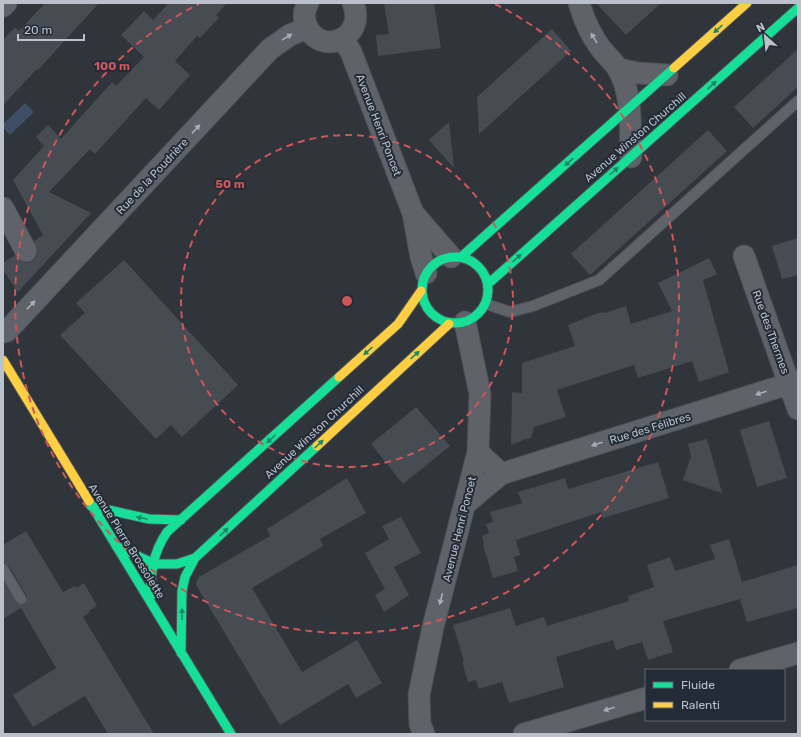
<svg xmlns="http://www.w3.org/2000/svg" width="801" height="737" font-family="Rubik,sans-serif">
  <style>
    .water { fill: #3e4f65 }
    .building { fill: #474c52 }
    .lines { fill: none; stroke-linecap: round; stroke-linejoin: round }
    .lane-casing { stroke: #4c5156; stroke-width: 12 }
    .street-casing { stroke: #4c5156; stroke-width: 23 }
    .fast-casing { stroke: #4c5156; stroke-width: 11 }
    .slow-casing { stroke: #4c5156; stroke-width: 11 }
    .lane { stroke: #5f6369; stroke-width: 10 }
    .street { stroke: #5f6369; stroke-width: 21 }
    .fast { stroke: #16e098; stroke-width: 9 }
    .slow { stroke: #ffcf43; stroke-width: 9 }
    .oneway { fill: #1c8667 }
    .oneway2 { fill: #a8aeb7 }
    .ring { fill: none; stroke: #ce5659; stroke-width: 2; stroke-dasharray: 7 5 }
    .labels { text-anchor: middle; stroke-width: 4; stroke-linejoin: round; paint-order: stroke }
    .street-label { font-size: 11px; fill: #bac1cb; stroke: #222b36 }
    .centre { fill: #ce5659; stroke: #222b36; stroke-width: 2 }
    .ring-label { font-size: 12px; text-anchor: middle; font-weight: bold; fill: #ce5659; stroke: #222b36; stroke-width: 4; stroke-linejoin: round; paint-order: stroke }
  </style>
  <rect width="100%" height="100%" fill="#2f353b"/>
  <path class="water" d="M25,103L34,112L10,135L3,128V124Z"/>
  <path class="building" d="M45,3H99L38,70L37,69L3,105V40L15,27L19,31Z
    M169,3H227L216,15L219,18L200,38L197,36L175,61L190,75L159,110L146,98L95,154L90,149L49,192L91,213L18,292L3,270V263L15,255L20,261L26,263L32,261L36,258L38,252L34,241L43,235L13,180L44,146L36,137L48,125L61,139L112,82L116,86L144,57L121,35L144,11L153,20Z
    M384,3H434L441,48L378,56L376,35L389,34Z
    M596,3H661L626,35Z
    M552,29L571,51L479,134L477,97Z
    M798,49V87L753,128L734,107Z
    M449,122L454,168L429,140Z
    M708,130L727,151L590,275L571,254Z
    M798,238V275L782,279L772,246Z
    M709,258L717,274L703,280L729,372L699,382L692,361L638,378L634,365L557,390L566,417L534,427L531,438L526,439L511,445L512,392L522,393V363L575,346L568,325L595,314L605,312V313L626,306L631,324L672,311L658,283Z
    M124,260L238,385L182,437L171,425L156,439L60,335L85,313L76,303Z
    M416,407L450,446L403,484L371,444Z
    M769,421L787,478L757,487L740,430Z
    M707,439L717,474L722,493L683,480L691,456L688,444Z
    M658,462L669,498L603,518L601,512L516,540L520,555L514,557L518,571L493,578L483,545H484L482,536L489,533L486,524L493,522L490,512L522,503L518,492L565,478L568,489Z
    M347,478L366,513L320,539L323,546L252,588L302,672L357,640L382,683L356,698L348,684L280,725L196,585L197,581L199,577L270,536L267,529Z
    M401,517L421,553L394,567L409,595L384,612L375,595L385,589L365,553L389,539L382,526Z
    M26,531L63,592L75,586L76,588L84,583L97,606L89,611L90,612L83,617L154,734H108L85,696L33,727L13,695L56,668L21,608L3,619V582L18,604L24,605L27,599V596L9,566L3,563V545Z
    M729,539L742,582L798,565V608L747,622L740,599L663,621L673,652L648,660L642,642L616,650L613,640L556,657L564,687L509,703L502,682L479,689L476,680L468,682L462,662L464,661L453,625L510,608L516,626L544,617L547,626L629,601L628,596L654,587L647,565L670,557L675,571L715,559L710,545Z"/>
  <g class="lines">
    <defs>
      <path id="lane" d="M486,304L510,312L533,306L599,280L798,101
        M3,569L21,599"/>
      <path id="street" d="M308,3C304,10 303,17 306,24C318,58 368,39 353,3
        M579,3C584,20 591,36 602,50C607,56 614,62 618,69C633,94 630,129 631,157
        M3,6L6,3
        M343,39L351,52L413,213L421,257L426,273
        M618,69L638,73L667,75
        M3,208L26,251
        M413,213L451,257
        M744,256L798,409
        M3,332L7,331L270,49L290,35L307,28
        M478,452L501,474L798,381
        M465,504L501,474
        M740,670L798,653
        M424,734L420,724L419,695L433,627L478,452L480,394L465,322
        M524,734L646,698"/>
      <path id="fast" d="M422 290a33 33 0 1 1 66 0a33 33 0 1 1-66 0Z
        M461,257L674,68
        M488,284L798,8
        M89,501L231,734
        M91,506L149,519L181,520
        M116,546L155,564H177L195,558
        M150,599C151,573 152,554 167,532L339,377
        M181,653L182,591L185,577L195,558L317,446"/>
      <path id="slow" d="M674,68L747,3
        M3,360L89,501
        M339,377L398,324L421,291
        M317,446L449,324"/>
    </defs>
    <use href="#lane" class="lane-casing"/>
    <use href="#street" class="street-casing"/>
    <use href="#fast" class="fast-casing"/>
    <use href="#slow" class="slow-casing"/>
    <use href="#lane" class="lane"/>
    <use href="#street" class="street"/>
    <use href="#fast" class="fast"/>
    <use href="#slow" class="slow"/>
  </g>
  <defs><path id="oneway-solid" d="M-6-.8H1V-3.2L6.5 0L1 3.2V.8H-6Z"/></defs>
  <g class="oneway">
    <use href="#oneway-solid" transform="translate(718 29) rotate(138)"/>
    <use href="#oneway-solid" transform="translate(712 85) rotate(-43)"/>
    <use href="#oneway-solid" transform="translate(569 162) rotate(138)"/>
    <use href="#oneway-solid" transform="translate(614 171) rotate(-42)"/>
    <use href="#oneway-solid" transform="translate(517 258) rotate(-42)"/>
    <use href="#oneway-solid" transform="translate(368 351) rotate(138)"/>
    <use href="#oneway-solid" transform="translate(415 355) rotate(-42)"/>
    <use href="#oneway-solid" transform="translate(271 439) rotate(138)"/>
    <use href="#oneway-solid" transform="translate(319 444) rotate(-43)"/>
    <use href="#oneway-solid" transform="translate(142 518) rotate(-168)"/>
    <use href="#oneway-solid" transform="translate(224 532) rotate(-43)"/>
    <use href="#oneway-solid" transform="translate(182 614) rotate(-90)"/>
  </g>
  <g class="oneway2">
    <use href="#oneway-solid" transform="translate(287 37) rotate(-31)"/>
    <use href="#oneway-solid" transform="translate(594 38) rotate(-121)"/>
    <use href="#oneway-solid" transform="translate(196 129) rotate(-47)"/>
    <use href="#oneway-solid" transform="translate(31 305) rotate(-46)"/>
    <use href="#oneway-solid" transform="translate(761 393) rotate(163)"/>
    <use href="#oneway-solid" transform="translate(597 444) rotate(163)"/>
    <use href="#oneway-solid" transform="translate(441 599) rotate(104)"/>
    <use href="#oneway-solid" transform="translate(609 709) rotate(163)"/>
  </g>
  <g class="ring">
    <circle cx="347" cy="301" r="166"/>
    <path d="M495 4A332 332 0 1 1 199 4"/>
  </g>
  <g class="labels">
    <g class="street-label">
      <text transform="translate(379 125) rotate(69)" y="4">Avenue Henri Poncet</text>
      <text transform="translate(635 137) rotate(-41)" y="4">Avenue Winston Churchill</text>
      <text transform="translate(152 176) rotate(-47)" y="4">Rue de la Poudrière</text>
      <text transform="translate(771 332) rotate(70)" y="4">Rue des Thermes</text>
      <text transform="translate(650 428) rotate(-17)" y="4">Rue des Félibres</text>
      <text transform="translate(314 432) rotate(-43)" y="4">Avenue Winston Churchill</text>
      <text transform="translate(459 529) rotate(-76)" y="4">Avenue Henri Poncet</text>
      <text transform="translate(127 541) rotate(58)" y="4">Avenue Pierre Brossolette</text>
    </g>
  </g>
  <circle cx="347" cy="301" r="6" class="centre"/>
  <g class="ring-label">
    <text x="112" y="70">100 m</text>
    <text x="230" y="188">50 m</text>
  </g>
  <rect width="801" height="737" fill="none" stroke="#bac1cb" stroke-width="8"/>
  <rect x="645" y="669" width="140" height="52" fill="#222b36" stroke="#5f6772"/>
  <rect x="653" y="682" width="20" height="6" fill="#16e098" stroke="#5f6772"/>
  <text x="681" y="689" font-size="12" fill="#bac1cb">Fluide</text>
  <rect x="653" y="702" width="20" height="6" fill="#ffcf43" stroke="#5f6772"/>
  <text x="681" y="709" font-size="12" fill="#bac1cb">Ralenti</text>
  <g transform="translate(765 36) rotate(333)" stroke="#222b36" stroke-width="3" paint-order="stroke">
  <path d="M0-3L7 15L0 10L-7 15Z" fill="#bac1cb"/>
  <text y="-6" font-size="11" font-weight="bold" text-anchor="middle" fill="#bac1cb">N</text>
  </g>
  <path d="M18 34v6h66v-6" fill="none" stroke="#bac1cb" stroke-width="2"/>
  <text x="24" y="34" font-size="12" fill="#bac1cb" stroke="#222b36" stroke-width="3" paint-order="stroke">20 m</text>
</svg>
